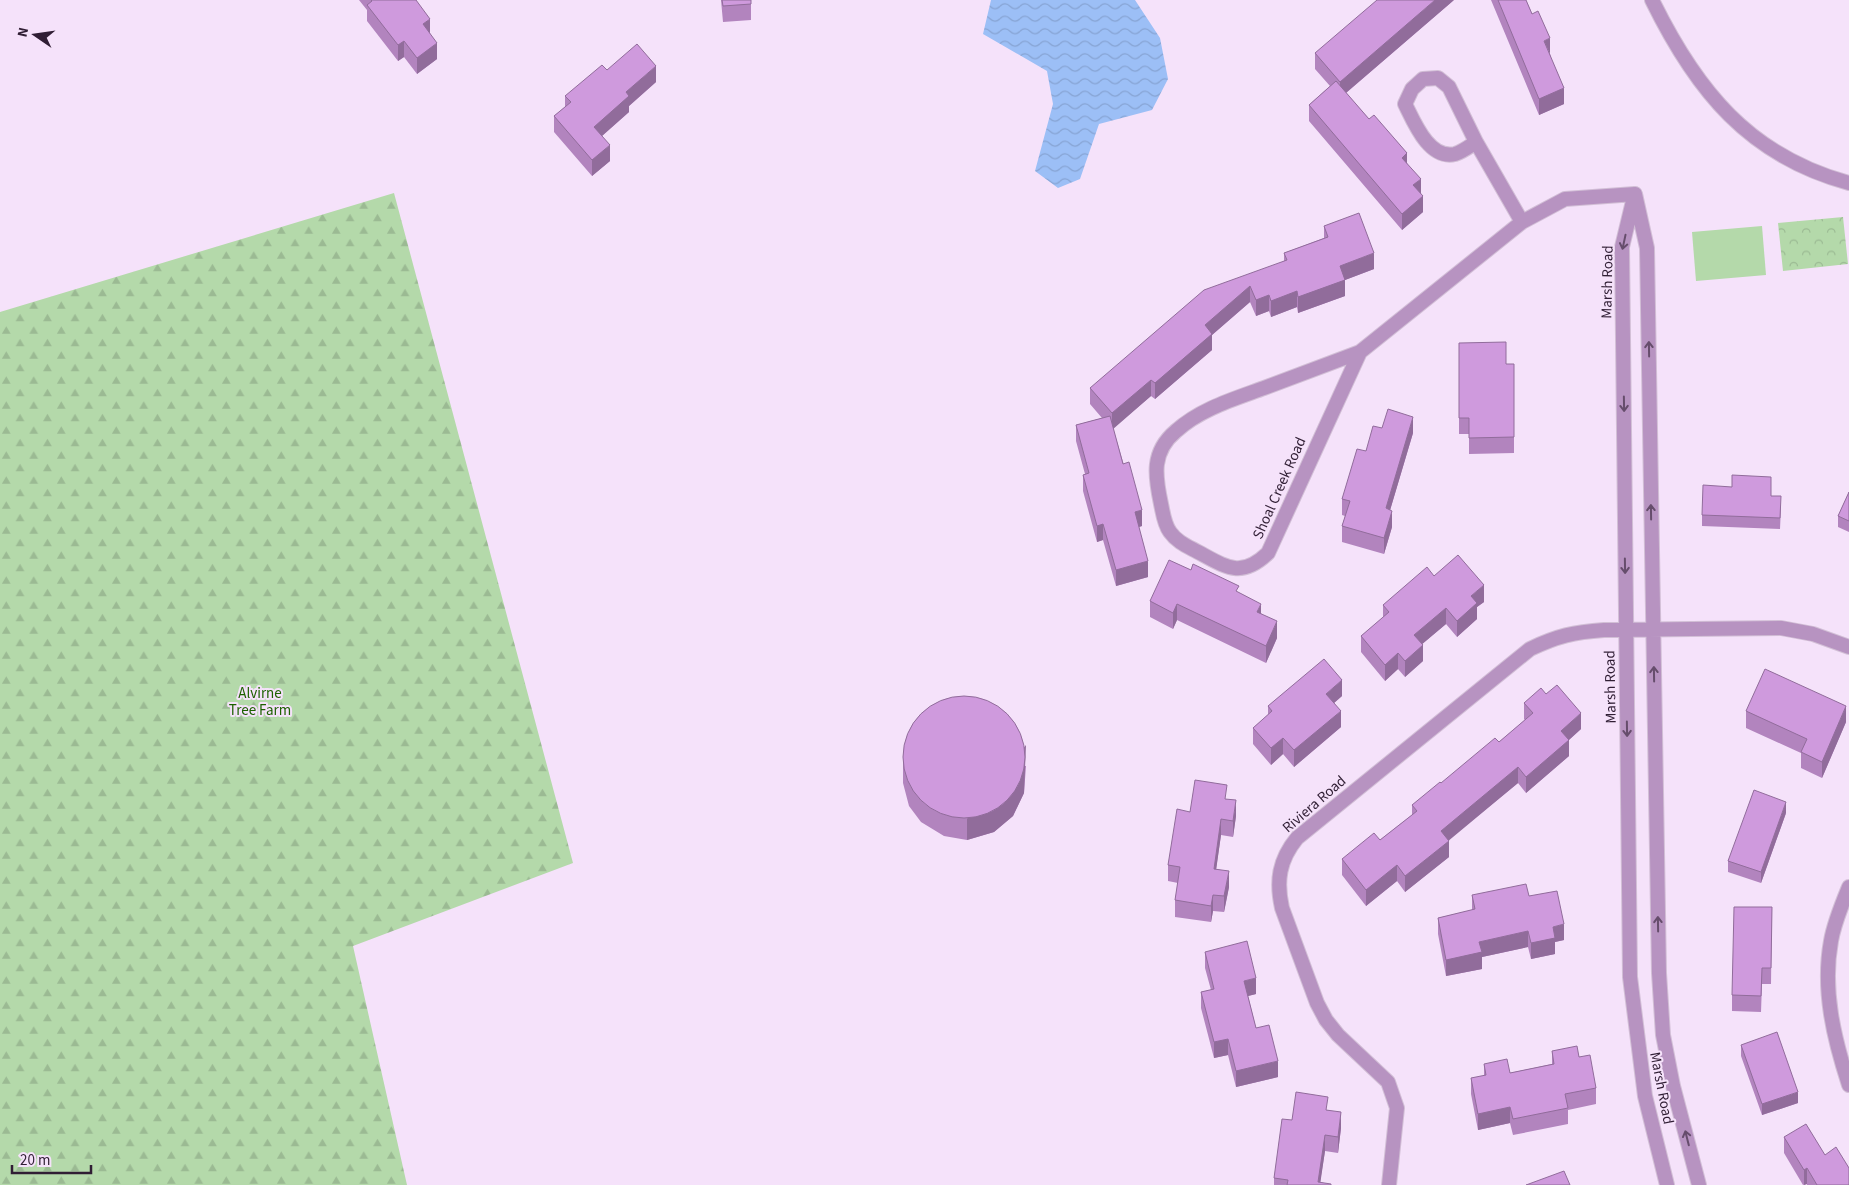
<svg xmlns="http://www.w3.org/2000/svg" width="1849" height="1185" font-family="'Source Sans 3',sans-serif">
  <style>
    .grass { fill: #b4d9aa }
    .forest { fill: url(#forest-firs) }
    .park { fill: url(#park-crowns) }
    .water { fill: url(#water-waves) }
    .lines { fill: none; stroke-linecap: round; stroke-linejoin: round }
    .minor-casing { stroke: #d2bfd6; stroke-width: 16 }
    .minor { stroke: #b793c1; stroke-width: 14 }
    .wall { fill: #b284be }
    .shaded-wall { fill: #916c9b }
    .building { fill: #cf9add; stroke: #916c9b }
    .oneway { stroke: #664d6c }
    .labels { text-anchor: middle; stroke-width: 4; stroke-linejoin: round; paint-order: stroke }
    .street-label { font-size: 15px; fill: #301e34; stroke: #f5e2fa }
    .park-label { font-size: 15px; fill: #1d6100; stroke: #f5e2fa }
  </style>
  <defs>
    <pattern id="forest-firs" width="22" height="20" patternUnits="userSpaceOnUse" patternTransform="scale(1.25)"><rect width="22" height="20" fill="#b4d9aa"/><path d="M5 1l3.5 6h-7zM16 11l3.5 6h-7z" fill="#9bba93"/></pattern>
    <pattern id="park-crowns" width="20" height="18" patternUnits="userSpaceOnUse" patternTransform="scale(1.25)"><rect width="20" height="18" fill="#b4d9aa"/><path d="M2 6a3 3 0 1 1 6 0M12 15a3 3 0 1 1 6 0" fill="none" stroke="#9bba93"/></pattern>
    <pattern id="water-waves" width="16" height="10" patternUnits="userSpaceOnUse" patternTransform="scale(1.25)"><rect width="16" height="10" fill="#9cbff6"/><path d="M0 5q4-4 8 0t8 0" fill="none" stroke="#87a4d4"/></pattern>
  </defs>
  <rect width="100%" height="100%" fill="#f5e2fa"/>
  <path class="grass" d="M1762,226L1766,275L1696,281L1692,232Z"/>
  <path class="forest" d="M394,193L573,863L353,946L407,1185H0V312Z"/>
  <path class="park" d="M1843,217L1848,264L1783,271L1778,223Z"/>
  <path class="water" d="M991,0H1135L1160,38L1168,79L1152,110L1099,124L1080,179L1058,188L1035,171L1053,104L1047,71L983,34Z"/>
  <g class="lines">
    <defs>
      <path id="minor" d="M1652,0C1696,90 1749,156 1849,183
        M1476,142C1470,146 1462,152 1455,154C1429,160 1414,122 1405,104L1412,89L1423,79L1438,78L1449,87L1476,142L1522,222
        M1635,194L1647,248L1659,973L1663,1035L1673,1086L1699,1185
        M1634,197L1622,247L1630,977L1645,1096L1667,1185
        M1360,352C1328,364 1296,376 1264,388C1234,399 1200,409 1176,431C1151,452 1155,476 1161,504C1163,513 1164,524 1170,532C1177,542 1187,546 1198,552C1226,567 1241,579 1268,553L1360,352L1522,222L1565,199L1635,194
        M1849,887C1842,904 1834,923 1831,941C1822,990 1834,1039 1849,1085
        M1389,1185L1397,1108L1388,1082L1338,1035L1326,1020L1317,1003L1282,908C1276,881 1279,860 1297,838L1530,649C1557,636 1574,632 1604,630L1781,628L1813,634L1849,647"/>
    </defs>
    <use href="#minor" class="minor-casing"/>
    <use href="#minor" class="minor"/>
  </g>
  <path class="wall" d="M359,0H416L430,33L437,59L417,74L404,57L398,61L367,21V10Z
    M721,0H751V20L723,22Z
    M1454,0L1346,93L1407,163L1421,193L1423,212L1402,230L1309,121V105L1330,86L1315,69V53Z
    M1491,0H1526L1550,54L1564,104L1539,115Z
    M607,70L656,82L629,106V112L602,136L610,161L592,176L554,132V116L565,107V96Z
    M1324,226L1374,269L1345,280V296L1298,313L1297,307L1271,317L1269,311L1256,316L1250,302L1212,335V350L1155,399L1151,396L1113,428L1142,526L1139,527L1148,577L1116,586L1103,540L1097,542L1083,491V475L1085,474L1076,441V425L1102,418L1090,404V388L1284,261V253L1324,238Z
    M1459,343L1506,364H1514V453L1469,454V434H1459Z
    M1382,428L1413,433L1390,510L1392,527L1384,554L1342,542V526L1345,516L1342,515V499L1366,451Z
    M1849,492V532L1838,527V516Z
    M1771,496L1781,507L1780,529L1702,526V515Z
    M1434,576L1484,602L1477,607V619L1457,637L1446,624L1422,644L1423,661L1405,677L1398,669L1385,681L1361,652V636L1383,618V605Z
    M1239,593L1261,613L1277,638L1266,663L1177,620L1173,629L1150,617V601Z
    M1546,694L1581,729L1569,740V756L1526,793L1518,783L1448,840L1449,857L1405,892L1397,881L1366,906L1342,875V859L1380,840L1412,815V805L1499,742L1525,720L1524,719V703Z
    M1342,696L1334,703L1341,727L1294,767L1283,754L1271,765L1253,744V728L1268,715V706Z
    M1746,711L1846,722L1822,778L1801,768V753L1746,728Z
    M903,762L1026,766L1024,793L1013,816L994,832L967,840L944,836L921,822L909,806L903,783Z
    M1227,799L1236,816L1233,837L1221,835L1216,869L1229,887L1224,912L1213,911L1211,922L1175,917V900L1178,883L1168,881V865L1190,812Z
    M1786,813L1761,883L1728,872V861Z
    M1472,895L1529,896L1564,940L1555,942V954L1531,959L1528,947L1482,957V969L1446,976L1438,934V918L1472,910Z
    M1772,907L1771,984H1762L1761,1012L1732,1011V995Z
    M1205,952L1256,994L1248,996L1256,1028L1278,1077L1236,1087L1228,1055L1214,1058L1201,1008V992L1211,990L1205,968Z
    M1741,1045L1798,1103L1762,1115L1741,1056Z
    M1552,1051L1579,1057L1596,1088V1104L1568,1110V1124L1513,1135L1510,1123L1478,1130L1471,1094V1078L1484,1076V1064L1510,1073L1552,1064Z
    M1328,1110L1341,1128L1338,1153L1325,1151L1320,1182L1331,1185H1274V1178L1292,1120Z
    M1784,1137L1825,1155L1849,1185H1807V1184L1803,1185L1784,1153Z"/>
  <path class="shaded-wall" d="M1435,0H1454L1340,98V82Z
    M430,19V35L423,24Z
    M1550,38V54L1544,41Z
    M404,41V57L398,61V45Z
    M437,43V59L417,74V58Z
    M656,66V82L629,106V112L594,143V127L626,92Z
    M1564,88V104L1539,115V99Z
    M610,145V161L592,176V160Z
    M1407,153V169L1402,158Z
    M1421,179V195L1413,185Z
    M1423,196V212L1402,230V214Z
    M1374,253V269L1345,280V296L1298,313V297L1340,266Z
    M1250,286V302L1212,335V350L1155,399V383L1205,325Z
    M1297,291V307L1271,317V301Z
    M1269,295V311L1256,316V300Z
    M1151,380V396L1112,430V413Z
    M1413,417V433L1386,524V508Z
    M1142,510V526L1135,528V512Z
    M1392,511V527L1384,554V538Z
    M1103,524V540L1097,542V526Z
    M1148,561V577L1116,586V570Z
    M1484,585V602L1477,607V619L1457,637V621L1471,596Z
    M1177,604V620L1173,629V613Z
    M1261,604V620L1257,612Z
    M1446,608V624L1414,651V635Z
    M1277,621V638L1266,663V646Z
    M1423,645V661L1405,677V661Z
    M1398,653V669L1385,681V665Z
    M1342,680V696L1326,710V694Z
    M1846,706V722L1822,778V762Z
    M1341,711V727L1294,767V750Z
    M1581,713V729L1561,747V731Z
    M1283,738V754L1271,765V748Z
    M1569,740V756L1526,793V777Z
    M1026,745L1024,793L1013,816L994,832L967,840V819Z
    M1518,767V783L1441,847V831Z
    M1236,800V816L1233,837V821Z
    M1786,802V813L1761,883V872Z
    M1221,819V835L1214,885V869Z
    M1449,841V857L1405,892V876Z
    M1397,865V881L1366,906V890Z
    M1229,871V887L1224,912V896Z
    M1213,895V911L1211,922V906Z
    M1564,924V940L1555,942V954L1531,959V943L1553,927Z
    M1528,931V947L1482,957V969L1446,976V960L1479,942Z
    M1256,978V994L1244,997V981Z
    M1228,1039V1055L1214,1058V1042Z
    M1278,1061V1077L1236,1087V1071Z
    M1798,1092V1103L1762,1115V1104Z
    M1510,1107V1123L1478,1130V1114Z
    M1341,1112V1128L1338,1153V1137Z
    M1325,1135V1151L1320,1185L1318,1182Z
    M1807,1168V1184L1804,1185V1170Z"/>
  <path class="building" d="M371,0H416L430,19L423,24L437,43L417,58L404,41L398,45L367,5L372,1Z
    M722,0H751V4L723,6Z
    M1377,0H1435L1340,82L1315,53Z
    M1498,0H1526L1532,14L1538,11L1550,38L1544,41L1564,88L1539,99Z
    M637,44L656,66L626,92L629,96L594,127L610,145L592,160L554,116L571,102L565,96L602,65L607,70Z
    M1336,81L1369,119L1374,115L1407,153L1402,158L1421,179L1413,185L1423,196L1402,214L1309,105Z
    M1359,213L1374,253L1340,266L1345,280L1298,297L1297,291L1271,301L1269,295L1256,300L1250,286L1205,325L1212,334L1155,383L1151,380L1112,413L1090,388L1204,290L1287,260L1284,253L1328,237L1324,226Z
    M1506,342V364H1514V437L1469,438V418H1459V343Z
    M1388,409L1413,417L1386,508L1392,511L1384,538L1342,526L1350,501L1342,499L1357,449L1366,451L1373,426L1382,428Z
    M1110,416L1123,464L1129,462L1142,510L1135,512L1148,561L1116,570L1103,524L1097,526L1083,475L1089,473L1076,425Z
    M1732,475L1771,477V496H1781L1780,518L1702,515L1703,485L1732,487Z
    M1849,492V521L1838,516Z
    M1458,555L1484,585L1471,596L1477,603L1457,621L1446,608L1414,635L1423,645L1405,661L1398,653L1385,665L1361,636L1389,612L1383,605L1427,567L1434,576Z
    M1169,560L1191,570L1193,564L1239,586L1236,591L1261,604L1257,612L1277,621L1266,646L1177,604L1173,613L1150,601Z
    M1324,659L1342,680L1326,694L1341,711L1294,750L1283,738L1271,748L1253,728L1272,711L1268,706Z
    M1765,669L1846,706L1822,762L1801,752L1807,739L1746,711Z
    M1557,685L1581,713L1561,731L1569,740L1526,777L1518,767L1441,831L1449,841L1405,876L1397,865L1366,890L1342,859L1374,833L1380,840L1417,811L1412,805L1440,782L1441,783L1495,738L1499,742L1533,713L1524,703L1541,688L1546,694Z
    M903 757a61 61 0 1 1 122 0a61 61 0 1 1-122 0Z
    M1195,780L1227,785L1225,799L1236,800L1233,821L1221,819L1214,869L1229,871L1224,896L1213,895L1211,906L1175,900L1180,867L1168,865L1177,809L1190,812Z
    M1754,790L1786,802L1761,872L1728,861Z
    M1526,884L1529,896L1557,891L1564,924L1553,927L1555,938L1531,943L1528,931L1479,942L1482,952L1446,960L1438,918L1475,909L1472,895Z
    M1734,907H1772L1771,968H1762L1761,996L1732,995Z
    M1247,941L1256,978L1244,981L1256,1028L1269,1025L1278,1061L1236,1071L1228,1039L1214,1042L1201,992L1214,989L1205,952Z
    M1777,1032L1798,1092L1762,1104L1741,1045Z
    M1577,1046L1579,1057L1590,1055L1596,1088L1565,1094L1568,1108L1513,1119L1510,1107L1478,1114L1471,1078L1486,1075L1484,1064L1507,1059L1510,1073L1554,1064L1552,1051Z
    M1296,1092L1328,1097L1326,1110L1341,1112L1338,1137L1325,1135L1318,1182L1331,1184V1185H1287L1288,1180L1274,1178L1282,1119L1292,1120Z
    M1806,1124L1825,1155L1836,1147L1849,1168V1185H1817L1807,1168L1804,1170L1784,1137Z
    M1564,1171L1570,1185H1526Z"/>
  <defs><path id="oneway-shaft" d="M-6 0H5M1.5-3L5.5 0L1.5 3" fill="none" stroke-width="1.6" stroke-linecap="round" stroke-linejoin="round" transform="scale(1.25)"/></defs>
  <g class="oneway">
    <use href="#oneway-shaft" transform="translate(1624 242) rotate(102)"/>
    <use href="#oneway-shaft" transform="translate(1649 349) rotate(-91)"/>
    <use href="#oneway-shaft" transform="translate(1624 404) rotate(89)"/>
    <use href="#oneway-shaft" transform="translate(1651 512) rotate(-91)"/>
    <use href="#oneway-shaft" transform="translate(1625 566) rotate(89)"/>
    <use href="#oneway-shaft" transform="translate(1654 674) rotate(-91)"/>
    <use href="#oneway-shaft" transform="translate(1627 729) rotate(89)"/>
    <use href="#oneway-shaft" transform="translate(1658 924) rotate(-91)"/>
    <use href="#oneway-shaft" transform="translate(1687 1138) rotate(-104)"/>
  </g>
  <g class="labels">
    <g class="street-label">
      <text transform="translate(1607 282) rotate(-89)" y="5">Marsh Road</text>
      <text transform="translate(1279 488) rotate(-66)" y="5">Shoal Creek Road</text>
      <text transform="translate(1610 687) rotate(-91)" y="5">Marsh Road</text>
      <text transform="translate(1314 804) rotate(-41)" y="5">Riviera Road</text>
      <text transform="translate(1662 1088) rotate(79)" y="5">Marsh Road</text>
    </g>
    <g class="park-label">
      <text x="260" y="698">Alvirne<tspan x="260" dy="17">Tree Farm</tspan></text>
    </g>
  </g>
  <g transform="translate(35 35) rotate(283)" stroke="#f5e2fa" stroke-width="4" paint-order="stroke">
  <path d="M0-4L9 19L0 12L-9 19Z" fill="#301e34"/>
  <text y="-8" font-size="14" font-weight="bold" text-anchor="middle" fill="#301e34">N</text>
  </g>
  <path d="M12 1165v8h79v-8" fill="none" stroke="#301e34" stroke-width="2.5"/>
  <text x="20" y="1165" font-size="15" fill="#301e34" stroke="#f5e2fa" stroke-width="4" paint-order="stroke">20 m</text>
</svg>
